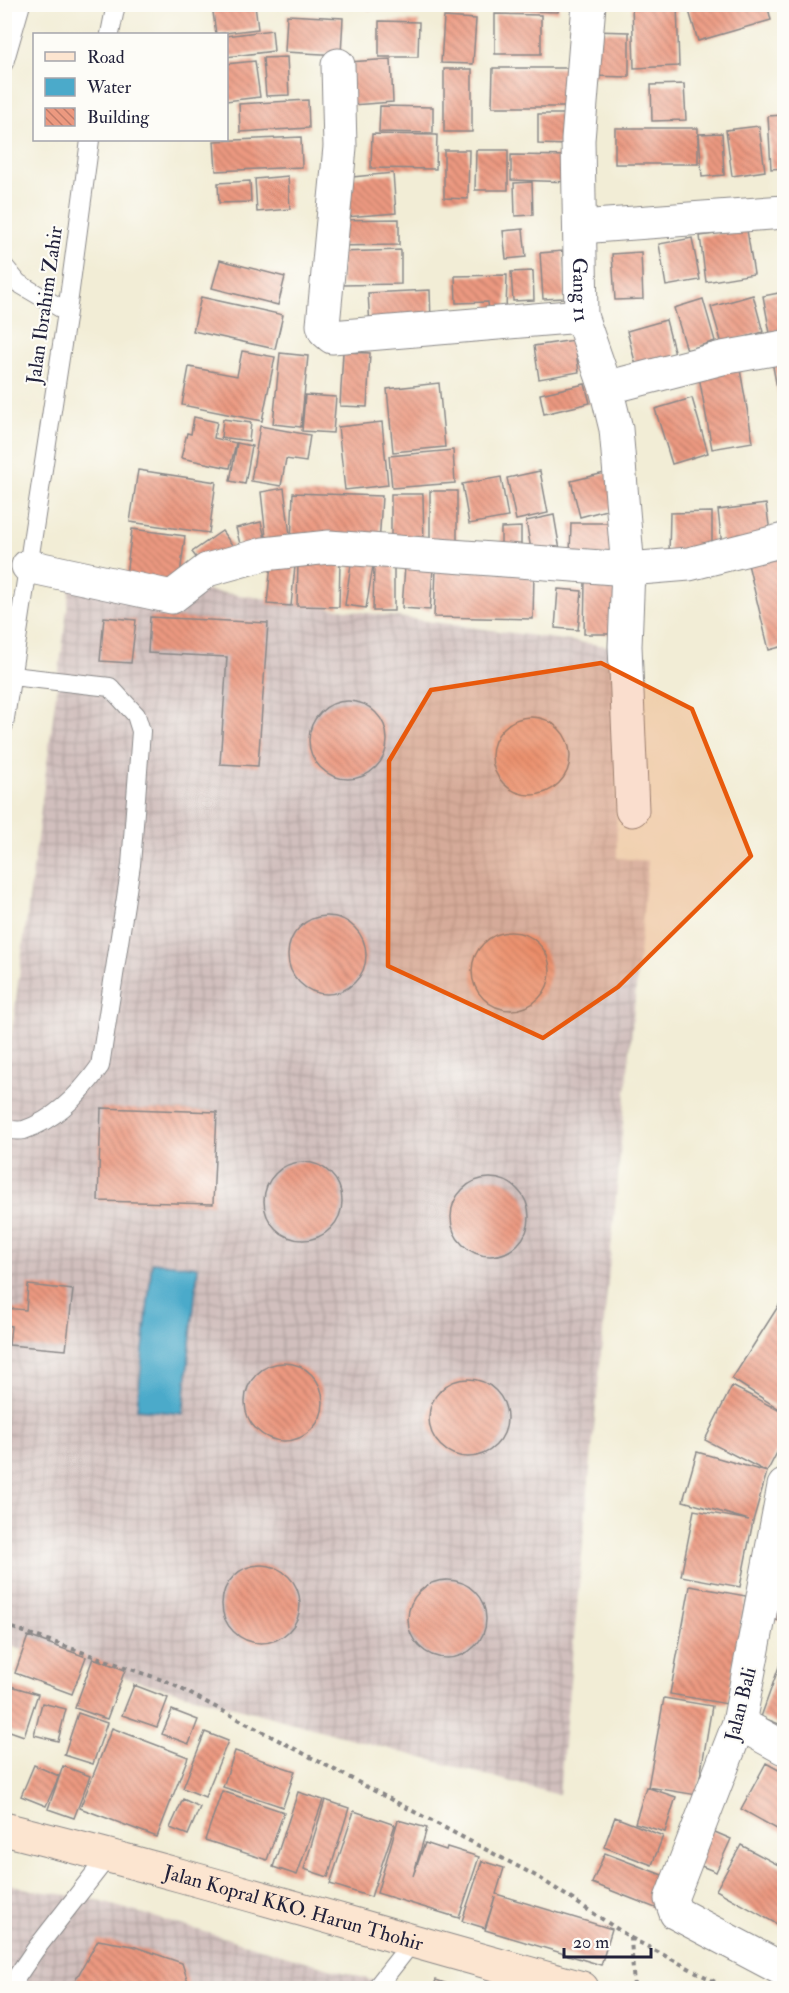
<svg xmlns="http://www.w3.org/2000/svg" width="789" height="1993" font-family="'IM FELL Double Pica',serif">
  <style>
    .industrial { fill: url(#industrial-grid) }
    .water { fill: #4baaca; stroke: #366682; stroke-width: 1.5 }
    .building { fill: url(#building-back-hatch) }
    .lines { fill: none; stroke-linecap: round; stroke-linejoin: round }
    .lane-casing { stroke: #8a8888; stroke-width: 20 }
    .street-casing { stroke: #8a8888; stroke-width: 35 }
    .secondary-casing { stroke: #8a8888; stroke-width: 35 }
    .path { stroke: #8a8888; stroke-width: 4; stroke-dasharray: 4.5 4.5; stroke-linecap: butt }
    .lane { stroke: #fff; stroke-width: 18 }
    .street { stroke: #fff; stroke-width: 33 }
    .secondary { stroke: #fce5d0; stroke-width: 33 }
    .marked { fill: #e8590c; fill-opacity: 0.2; stroke: #e8590c; stroke-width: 4.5; stroke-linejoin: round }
    .labels { text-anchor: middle; stroke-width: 4.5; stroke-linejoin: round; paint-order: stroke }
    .street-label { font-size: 20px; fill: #22223b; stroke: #fdfcf7 }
  </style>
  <defs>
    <pattern id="industrial-grid" width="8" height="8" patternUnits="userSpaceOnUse" patternTransform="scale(1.5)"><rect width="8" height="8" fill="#d1bfbd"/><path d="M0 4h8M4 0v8" fill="none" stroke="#b3a4a3"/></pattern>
    <pattern id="building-back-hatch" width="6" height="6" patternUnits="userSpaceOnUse" patternTransform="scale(1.5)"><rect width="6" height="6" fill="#ec9980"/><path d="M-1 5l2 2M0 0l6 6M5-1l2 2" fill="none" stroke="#bf7c6a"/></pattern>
  </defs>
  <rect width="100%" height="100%" fill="#fdfcf7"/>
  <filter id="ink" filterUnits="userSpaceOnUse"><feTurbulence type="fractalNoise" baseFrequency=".0167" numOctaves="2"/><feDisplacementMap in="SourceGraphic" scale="12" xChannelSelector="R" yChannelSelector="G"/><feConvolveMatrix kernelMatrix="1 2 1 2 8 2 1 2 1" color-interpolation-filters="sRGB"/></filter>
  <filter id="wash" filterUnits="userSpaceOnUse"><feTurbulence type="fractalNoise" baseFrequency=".008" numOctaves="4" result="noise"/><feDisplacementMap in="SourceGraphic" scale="24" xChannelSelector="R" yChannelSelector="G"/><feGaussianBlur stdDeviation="1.35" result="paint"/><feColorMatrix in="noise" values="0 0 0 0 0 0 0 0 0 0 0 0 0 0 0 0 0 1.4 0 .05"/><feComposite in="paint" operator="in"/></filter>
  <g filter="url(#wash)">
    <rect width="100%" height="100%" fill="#f2edd6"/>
    <path class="industrial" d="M72,572L614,647L617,858L648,861L559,1795L5,1645L4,1091Z
      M5,1883L32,1890L88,1898L398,1988H5Z"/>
    <path class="water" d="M152,1262L198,1267L183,1414L137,1409Z"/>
    <g id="blocks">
      <path class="building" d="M368,4H398V10H368Z
        M402,4H429V10L402,9Z
        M492,4H559L558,12L492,10Z
        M632,4H677L679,66L634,68Z
        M687,4H767L771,20L698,41Z
        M212,5H255L258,29L216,34Z
        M495,14L541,15V54H495Z
        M287,15L343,18L341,55L285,52Z
        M444,17L476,19L473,64L441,63Z
        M379,21L419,22L418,57H379Z
        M272,30L274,51L226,57V36Z
        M591,31L629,32V77L591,76Z
        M287,57L289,95L266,96L263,58Z
        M391,59L393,102L352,105L349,62Z
        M255,61L260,97L226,101V64Z
        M493,68H569L579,107H492Z
        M444,69H472V132H444Z
        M684,84L686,120L652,121L651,85Z
        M308,100L309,128L240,132L239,104Z
        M380,106L433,107V133L379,132Z
        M538,114H569V145L538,144Z
        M784,115V168L771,169L768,116Z
        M759,126L765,171L732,176L726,130Z
        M615,128H698V164H615Z
        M722,133L724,175L702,177L699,134Z
        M372,134L437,135L436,169L371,168Z
        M301,137L302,167L216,171L214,141Z
        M444,150H469L468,199L444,198Z
        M476,150H508V190H475Z
        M511,155L573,156L572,182L511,180Z
        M393,173L396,213L346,217L342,178Z
        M288,176L290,209L257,212L255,179Z
        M250,181L251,202L219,203L218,183Z
        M532,182L533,215L515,216L514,183Z
        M399,219V245L335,246V220Z
        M523,229L526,257L506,259L503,231Z
        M747,230L754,274L706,282L700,236Z
        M692,238L700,280L666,286L659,244Z
        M401,250V284L341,285V252Z
        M563,251L565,298L543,299L540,253Z
        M641,252L643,299L615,300L612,254Z
        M220,260L285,277L278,305L212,288Z
        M533,271L534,300L513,301L511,272Z
        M507,275L506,312L489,313L488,302L456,303L455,276Z
        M430,290L431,323L370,326L368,293Z
        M784,292V330L770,333L763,296Z
        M753,295L763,332L722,344L711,307Z
        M201,297L283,315L275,349L193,331Z
        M703,299L715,341L687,350L674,308Z
        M666,320L678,366L639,377L627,331Z
        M574,340L579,372L539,379L534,346Z
        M242,351L275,357L262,421L182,405L189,367L237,376Z
        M343,352L370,353L367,407L340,406Z
        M280,353L308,356L301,427L273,424Z
        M784,358V420L783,421L772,361Z
        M739,364L753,442L712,449L698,371Z
        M439,383L445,447L393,452L387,389Z
        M585,384L590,403L544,414L540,394Z
        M305,395L336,397L333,433L302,431Z
        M692,398L708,453L672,464L655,409Z
        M194,417L217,422L214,438L236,443L230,468L181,458L187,433L191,434Z
        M223,419L251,423L249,441L221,437Z
        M382,422L388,485L345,490L338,427Z
        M260,426L310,435L306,462L286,459L281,486L251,481Z
        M237,443L252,446L245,484L230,481Z
        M453,450L455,483L392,488L389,456Z
        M138,470L216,482L209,533L130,522Z
        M540,471L548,513L516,520L507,478Z
        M613,471L621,506L580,517L571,481Z
        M501,477L508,517L469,524L462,484Z
        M284,488L291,543L293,493L382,496L379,546L242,552L236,528L261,522L267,546L261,492Z
        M430,491H457V547H430Z
        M391,494H423L424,547H391Z
        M766,504L771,539L722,546L718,510Z
        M712,512V555H669L670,513Z
        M554,515L561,556L533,561L526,521Z
        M571,523H613L612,556L570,555Z
        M521,527V557H501V528Z
        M132,529L185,536L178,590L125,583Z
        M222,531L233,546L204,568L192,552Z
        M784,546V646L769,650L746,556Z
        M352,557L374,560L366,608L345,605Z
        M298,560L340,561L339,607L297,606Z
        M271,564L295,566L291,606L267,604Z
        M374,565H394V611H373Z
        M405,566L433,568L430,610L402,608Z
        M436,569L534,572L533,619L434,617Z
        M585,581L618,582L616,634H584Z
        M558,589L582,591L578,630L555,628Z
        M104,617L136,620L131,663L100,661Z
        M150,617L268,623L258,766L220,764L227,657L148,653Z
        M309 740a39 39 0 1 1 78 0a39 39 0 1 1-78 0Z
        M492 756a39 39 0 1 1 78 0a39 39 0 1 1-78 0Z
        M288 955a39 39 0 1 1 78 0a39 39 0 1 1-78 0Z
        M472 971a39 39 0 1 1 78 0a39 39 0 1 1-78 0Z
        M101,1108L217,1112L213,1204L98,1201Z
        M264 1201a39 39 0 1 1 78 0a39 39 0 1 1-78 0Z
        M451 1217a39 39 0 1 1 78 0a39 39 0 1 1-78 0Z
        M28,1285L73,1290L66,1350L9,1345L11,1326L4,1325V1308L26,1310Z
        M784,1297V1412L732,1379Z
        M245 1402a39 39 0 1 1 78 0a39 39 0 1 1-78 0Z
        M429 1418a39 39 0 1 1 78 0a39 39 0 1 1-78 0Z
        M732,1386L784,1413V1439L767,1472L753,1521L740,1587L681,1576L694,1510L749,1520L683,1501L697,1452L767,1472L705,1440Z
        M222 1604a39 39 0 1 1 78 0a39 39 0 1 1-78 0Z
        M408 1619a39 39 0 1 1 78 0a39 39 0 1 1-78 0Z
        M784,1584V1622L775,1620Z
        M690,1586L746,1596L727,1704L670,1694Z
        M28,1636L86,1657L72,1694L15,1673Z
        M93,1658L125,1670L107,1719L75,1708Z
        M781,1661L784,1662V1726L761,1717Z
        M4,1684L38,1694L24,1736L4,1729Z
        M134,1685L168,1698L157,1727L122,1715Z
        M664,1698L712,1706L697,1795L648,1787Z
        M42,1703L66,1709L58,1741L34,1735Z
        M172,1710L198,1720L189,1744L162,1734Z
        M78,1713L107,1723L93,1764L64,1755Z
        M112,1728L188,1757L157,1837L80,1808Z
        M205,1732L228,1741L205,1797L183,1788Z
        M235,1751L295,1771L283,1807L223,1787Z
        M766,1763L784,1773V1833L741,1809Z
        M34,1765L59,1776L46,1806L21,1796Z
        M63,1766L90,1776L74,1818L48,1809Z
        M646,1787L676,1797L665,1832L635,1823Z
        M222,1791L284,1812L267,1860L205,1840Z
        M298,1792L323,1800L297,1875L273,1867Z
        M183,1799L200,1807L188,1835L170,1828Z
        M325,1800L349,1808L328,1877L304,1869Z
        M354,1811L395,1825L371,1897L330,1884Z
        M615,1817L663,1836L652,1865L604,1847Z
        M398,1820L427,1828L413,1876L425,1843L446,1850L447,1847L479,1857L459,1918L377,1893Z
        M708,1829L731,1839L716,1872L694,1863Z
        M741,1845L784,1868V1928L716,1890Z
        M605,1853L670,1878L658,1909L592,1883Z
        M482,1861L504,1868L496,1894L612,1929L601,1965L485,1930L495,1897L485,1928L462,1921Z
        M98,1940L133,1946L182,1963L190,1988H71Z
        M436,1980L459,1988H433Z"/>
    </g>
  </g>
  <g filter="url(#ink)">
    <use href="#blocks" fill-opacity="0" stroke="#8a8888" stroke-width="1.5"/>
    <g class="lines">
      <defs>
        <path id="lane" d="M110,34L116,4
          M4,63L21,4
          M4,266L18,283L67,312
          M4,725L67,312L90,140
          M4,1129C10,1130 18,1131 24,1130C57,1119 81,1093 100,1066L131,865L141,731L136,715L110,687L12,676
          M9,1988L35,1950L109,1855
          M376,1988L412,1942"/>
        <g id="street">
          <path id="s1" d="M589,4L578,140L581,316L606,388L616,429L628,569L625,646L632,810"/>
          <path d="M338,65L340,147L323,325L325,331L332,337L581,316"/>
          <path d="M580,227L784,212"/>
          <path d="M606,388L722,358L784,347"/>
          <path d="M28,566L172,597L207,570L264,554L329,547L628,569L689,564L784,540"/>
          <path d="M784,1486L739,1723L671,1899L676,1913L784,1970"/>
          <path d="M739,1723L784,1748"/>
        </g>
        <g id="secondary">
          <path id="s2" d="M4,1829C198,1877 389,1936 582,1988"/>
        </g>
      </defs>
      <use href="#lane" class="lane-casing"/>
      <use href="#street" class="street-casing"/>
      <use href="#secondary" class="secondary-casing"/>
      <path class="path" d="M4,1625L168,1682L538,1877L631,1938L634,1988
        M631,1938L727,1988"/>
      <use href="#lane" class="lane"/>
      <use href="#street" class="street"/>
      <use href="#secondary" class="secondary"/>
    </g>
  </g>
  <path class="marked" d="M601,663L692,709L751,856L618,987L543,1038L388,966L389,761L431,690Z"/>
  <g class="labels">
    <g class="street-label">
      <text dy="7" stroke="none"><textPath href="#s1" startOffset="286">Gang 11</textPath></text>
      <text transform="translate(44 305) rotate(-82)" y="7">Jalan Ibrahim Zahir</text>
      <text transform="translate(740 1704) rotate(-76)" y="7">Jalan Bali</text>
      <text dy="7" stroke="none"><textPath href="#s2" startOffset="300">Jalan Kopral KKO. Harun Thohir</textPath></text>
    </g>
  </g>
  <rect width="789" height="1993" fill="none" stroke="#fdfcf7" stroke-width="24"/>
  <rect x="33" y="33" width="195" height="108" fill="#fdfcf7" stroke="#a5a5ac" stroke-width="1.5"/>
  <rect x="45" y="52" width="30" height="9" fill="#fce5d0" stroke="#a5a5ac" stroke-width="1.5"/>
  <text x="87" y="63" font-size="18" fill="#22223b">Road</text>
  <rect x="45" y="78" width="30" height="18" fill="#4baaca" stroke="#a5a5ac" stroke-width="1.5"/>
  <text x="87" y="93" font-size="18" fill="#22223b">Water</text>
  <rect x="45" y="108" width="30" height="18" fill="url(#building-back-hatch)" stroke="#a5a5ac" stroke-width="1.5"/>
  <text x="87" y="123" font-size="18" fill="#22223b">Building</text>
  <path d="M564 1948v9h87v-9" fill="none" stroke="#22223b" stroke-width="3"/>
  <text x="573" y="1948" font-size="18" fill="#22223b" stroke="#fdfcf7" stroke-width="4.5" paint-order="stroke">20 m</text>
</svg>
